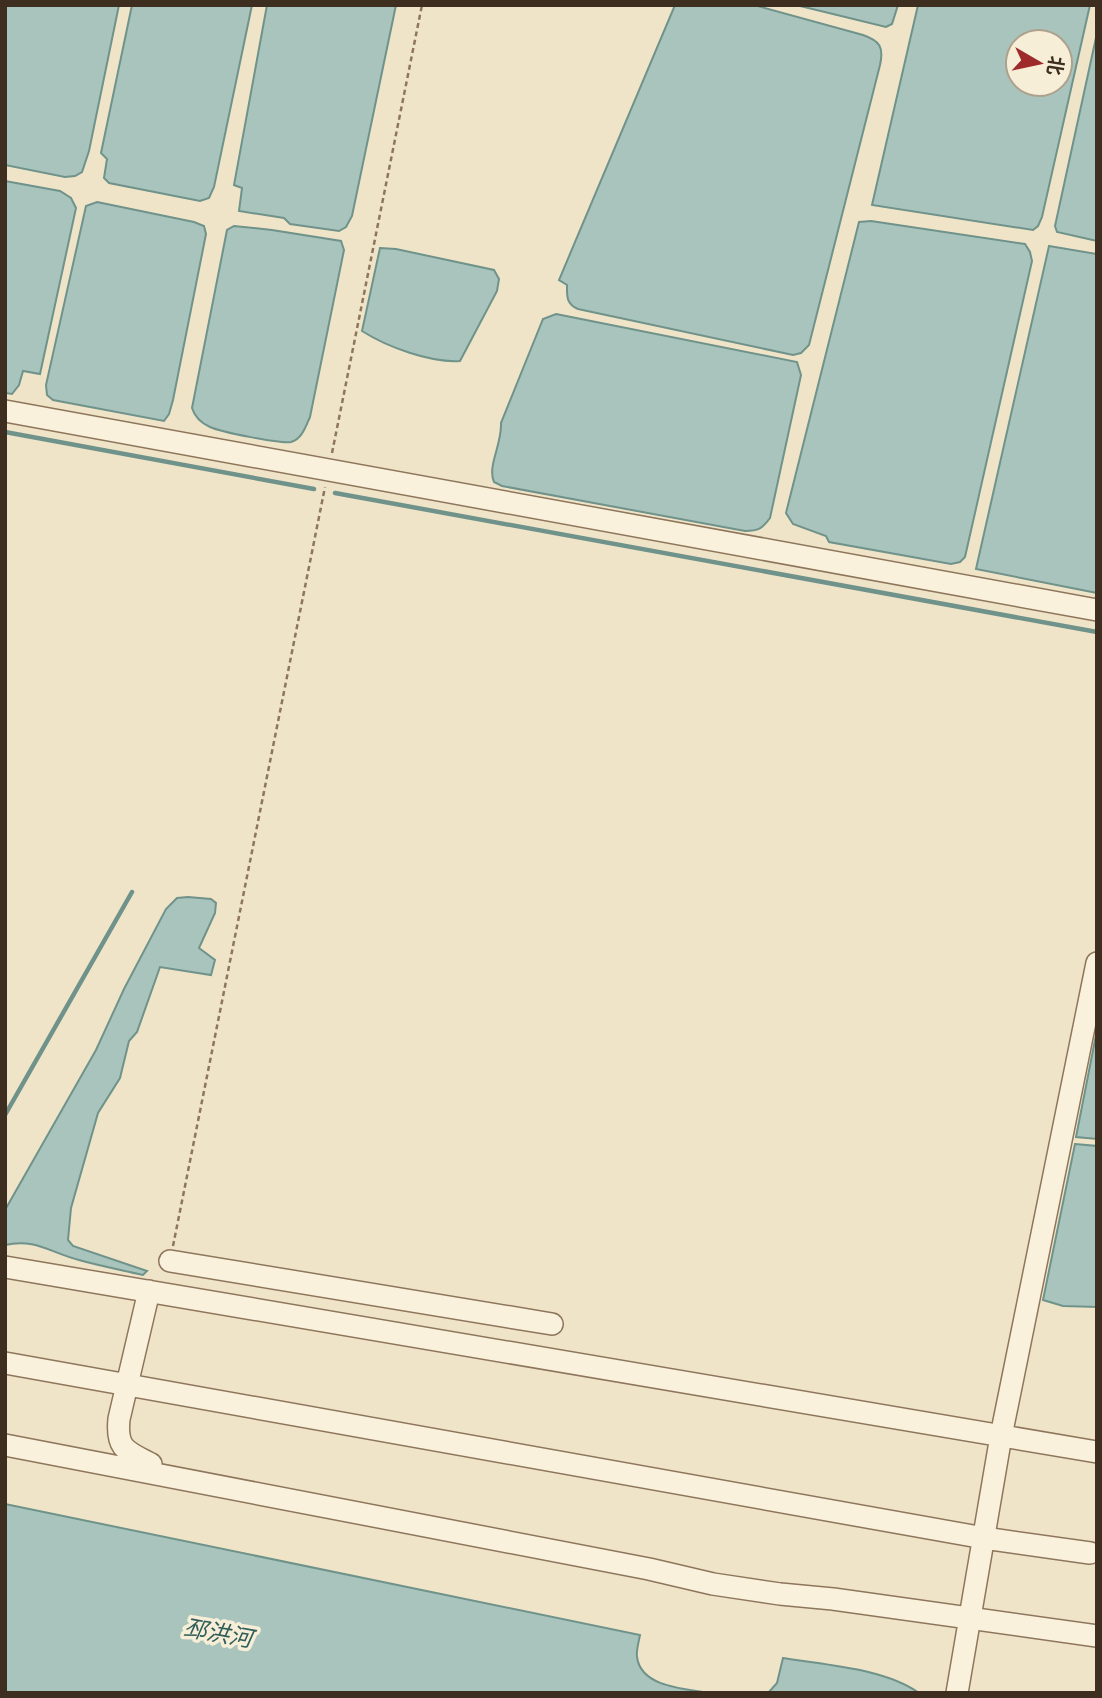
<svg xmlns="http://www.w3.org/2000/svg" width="1102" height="1698" font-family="'Zilla Slab','Noto Sans SC',serif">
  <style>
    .water { fill: #a9c4bc; stroke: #6f938a; stroke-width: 2; fill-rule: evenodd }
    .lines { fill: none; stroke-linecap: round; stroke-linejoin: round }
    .stream { stroke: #6f938a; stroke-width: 4.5 }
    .minor-casing { stroke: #8d765c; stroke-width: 24 }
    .path { stroke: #8d765c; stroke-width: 2.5; stroke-dasharray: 5 3.5; stroke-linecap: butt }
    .minor { stroke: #faf1dc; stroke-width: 21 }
    .labels { text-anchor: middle; stroke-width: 7; stroke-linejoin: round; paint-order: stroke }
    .water-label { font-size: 23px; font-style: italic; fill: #2f5d5a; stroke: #f7eed8 }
  </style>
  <rect width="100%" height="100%" fill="#f0e4c8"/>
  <path class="water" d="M5,5H119L89,151L82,172L75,176L65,177L5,165Z
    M132,5H252L214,187L209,198L200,201L109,183L104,178L107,159L101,153Z
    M267,5H396L352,216L346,227L339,231L290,224L284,218L239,211L242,188L234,185Z
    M675,5H754L863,35C880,41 884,47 880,65L809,345L801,353L793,355L578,309C566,304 567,296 567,285L559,280Z
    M796,5H898L892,24L886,27Z
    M918,5H1090L1042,217L1038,226L1033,230L872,205ZM1018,42H1060V84H1018Z
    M1097,33V241L1057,232L1055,226Z
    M5,181L60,191L71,198L76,208L40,374L23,371L19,385L12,394L5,393Z
    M97,202L194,222L204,226L206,234L173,400L169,414L164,421L53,400L47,395L46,385L86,206Z
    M871,221L1025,244L1030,252L1032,261L965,557L960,562L951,564L829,542L826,536L793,524L786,513L859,222Z
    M234,226L272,230L341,241L344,250L310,417C306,426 302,439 291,442C280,444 221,432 210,427C201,423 195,418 192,408L227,230Z
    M1049,246L1097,254V593L976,569Z
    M380,248L396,249L494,270L499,279L497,291L460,361C431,363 387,347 362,331Z
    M556,314L797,362L801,375L770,518C762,529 758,531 745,531L502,486L494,482C487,466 502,445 501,423L543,319Z
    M188,897L211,899L216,903L215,913L199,948L215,960L211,975L160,967L137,1032L129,1041L120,1078L98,1113L71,1208L68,1240L73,1246L147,1271L143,1275C122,1270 100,1266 79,1260C51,1253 35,1238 5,1245V1210L96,1050L124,989L166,909L177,898Z
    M1097,1030V1139L1076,1137Z
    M1075,1144L1097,1146V1307L1063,1306L1043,1300Z
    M5,1504L640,1635C639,1641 636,1650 637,1657C641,1688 687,1689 711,1693H5Z
    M783,1658C824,1665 884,1668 919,1693H768L777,1683Z"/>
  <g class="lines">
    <path class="stream" d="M5,432L314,489
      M335,493L1097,632
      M5,1115L132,892"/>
    <defs>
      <path id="minor" d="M5,411L1097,610
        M170,1261L552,1324
        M5,1267L1097,1452
        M149,1291L119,1419C116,1449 126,1451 151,1464
        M5,1363L984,1538L1090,1553
        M5,1445L649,1569L713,1584L780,1594L833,1599L1097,1636
        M957,1693L1001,1436L1097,963"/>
    </defs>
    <use href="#minor" class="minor-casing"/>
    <path class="path" d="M332,453L422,5
      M173,1246L325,487"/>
    <use href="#minor" class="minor"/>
  </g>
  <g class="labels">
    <g class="water-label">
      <text transform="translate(218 1633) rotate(10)" y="8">邳洪河</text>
    </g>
  </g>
  <rect width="1102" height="1698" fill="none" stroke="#3d2e20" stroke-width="14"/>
  <g transform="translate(1039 63) rotate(99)"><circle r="33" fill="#f7eed8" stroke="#ada18e" stroke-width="2"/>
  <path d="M0-5L12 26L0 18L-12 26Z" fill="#9e2a2b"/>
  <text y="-10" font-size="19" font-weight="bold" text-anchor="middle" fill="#3d2e20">北</text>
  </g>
</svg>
